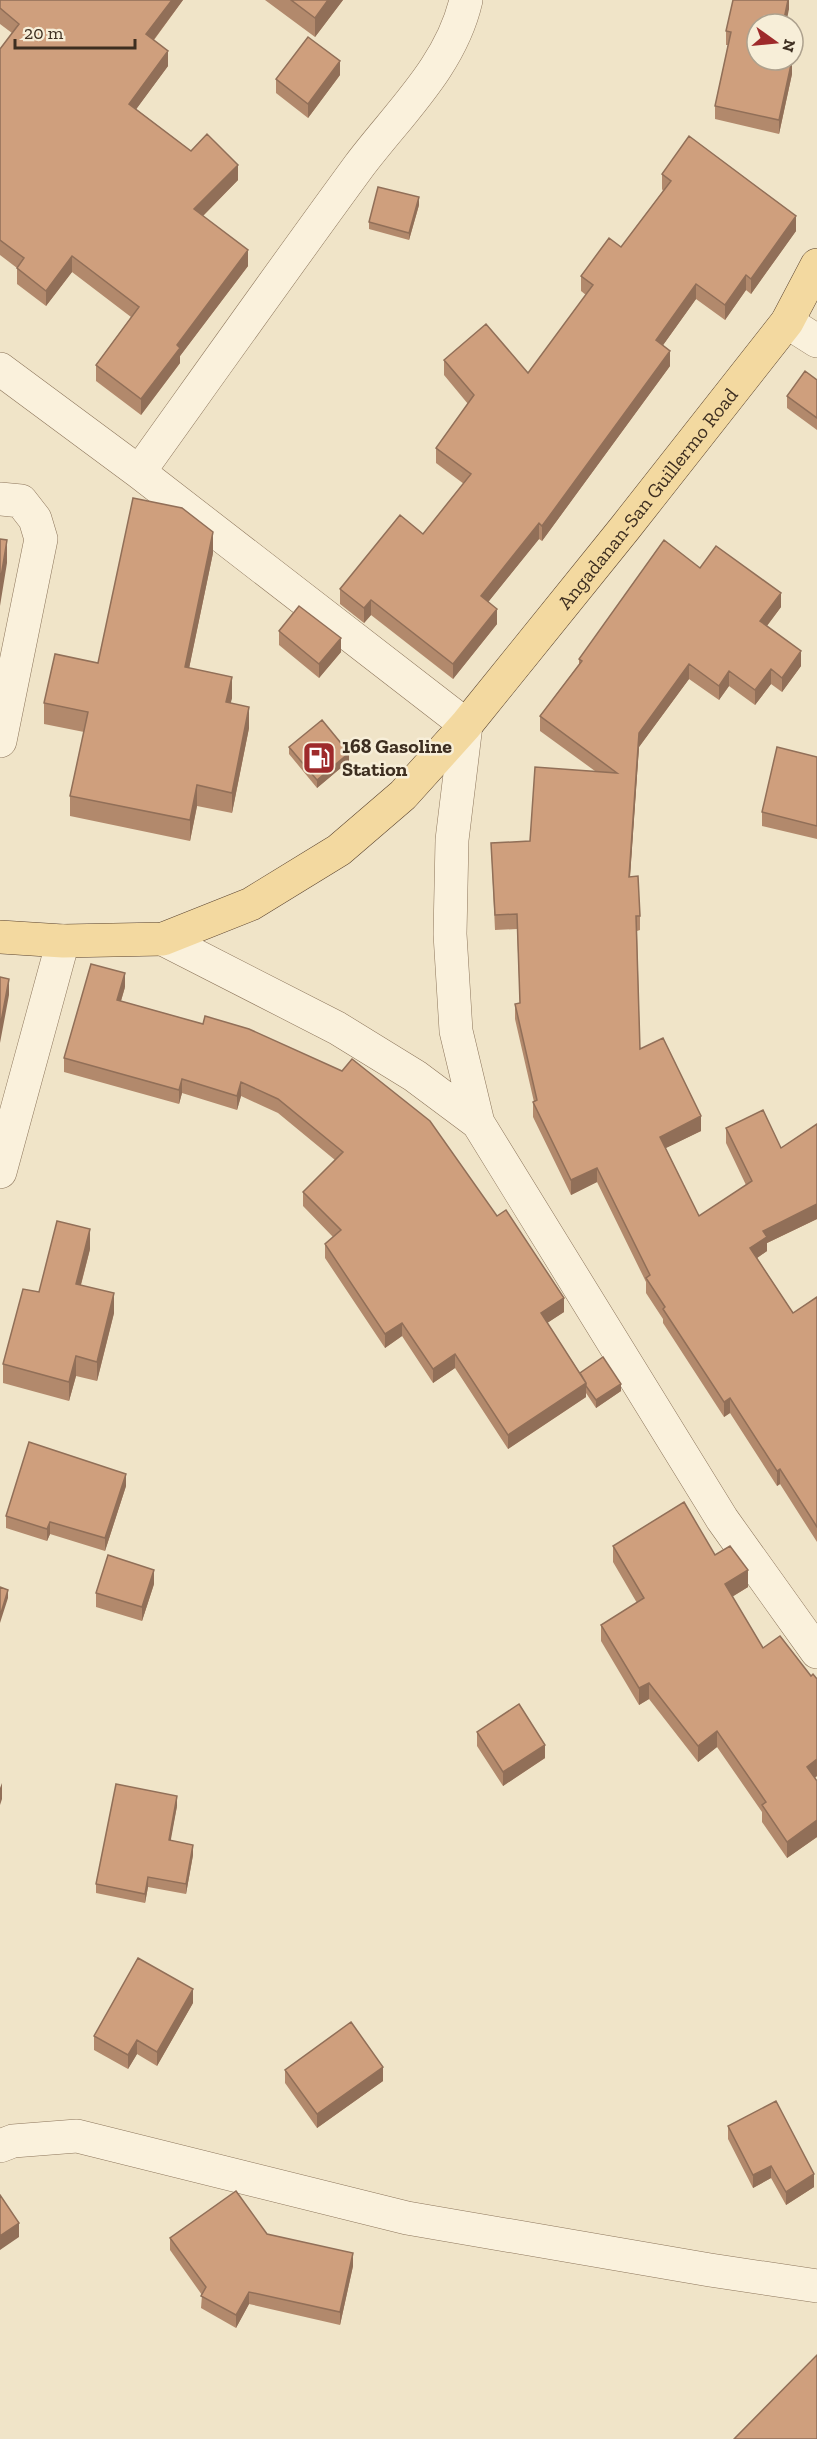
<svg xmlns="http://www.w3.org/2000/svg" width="817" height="2439" font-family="'Zilla Slab',serif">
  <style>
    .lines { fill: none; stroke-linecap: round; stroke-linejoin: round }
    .minor-casing { stroke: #8d765c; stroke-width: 34 }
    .major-casing { stroke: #5b4430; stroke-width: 34 }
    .minor { stroke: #faf1dc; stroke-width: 33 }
    .major { stroke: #f3d9a0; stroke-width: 33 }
    .wall { fill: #b2896c }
    .shaded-wall { fill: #916f58 }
    .building { fill: #cf9f7d; stroke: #916f58; stroke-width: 1.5 }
    .labels { text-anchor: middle; stroke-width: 5; stroke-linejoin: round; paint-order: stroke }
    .street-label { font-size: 20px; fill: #3d2e20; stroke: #f7eed8 }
    .poi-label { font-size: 20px; font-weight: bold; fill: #3d2e20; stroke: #f7eed8; text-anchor: start }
  </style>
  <rect width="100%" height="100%" fill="#f0e4c8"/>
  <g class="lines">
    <defs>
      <path id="minor" d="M787,322L817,341
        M0,369L139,472L466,725L452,840L450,934L456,1031L478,1123L722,1519L817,1652
        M139,472C212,370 285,267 359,166C398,114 451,66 466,0
        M0,499L21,501L35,519L41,539L0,741
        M163,939L337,1028L415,1076L478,1123
        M0,1172L63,941
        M0,2146L13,2141L77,2136L407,2218L710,2270L817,2286"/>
      <g id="major">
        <path id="s1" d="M0,937L63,941L163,939L251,904L339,850L403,795L466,725L625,528L787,322L817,265"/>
      </g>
    </defs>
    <use href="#minor" class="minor-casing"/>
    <use href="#major" class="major-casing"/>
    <use href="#minor" class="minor"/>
    <use href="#major" class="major"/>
  </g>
  <path class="wall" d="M0,0H183L154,40L168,66L136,109L191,151L238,180L203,216L248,266L180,356V363L141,415L96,381V365L131,317L72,272L46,306L17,284V268L0,255V49L12,33L0,24Z
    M265,0H343L315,37Z
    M789,0V9L757,60L792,74L779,134L715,119V106L728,45H726V31Z
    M340,75L308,118L276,93V79Z
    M662,174L796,231L751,294L746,290L725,320L696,299L663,345L670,366L542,541L539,539L488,602L497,624L453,679L371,615L364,623L340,604V589L423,534L464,484L436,463V448L468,404L444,375V360L528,373L586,295L581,291V276L621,247L663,191L662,189Z
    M419,205L409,240L369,229V222Z
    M817,380V430L787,408V396Z
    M213,553L189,668L232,698L230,703L249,728L232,813L197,806L190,841L70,816V796L84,732L44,724V703L98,663Z
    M700,568L781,607L767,626L801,666L782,692L771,684L755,705L729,686L719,700L689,679L639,747L630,877L640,916V930L637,931L640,1049L701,1131L665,1148L699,1216L746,1185L726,1143V1128L781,1148L817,1124V1219L767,1243V1251L757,1258L793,1313L817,1297V1542L780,1484L777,1486L730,1413L724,1417L663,1323V1319L646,1293V1282L597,1182L571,1195L533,1117V1102H534L515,1019V1004L520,1003L517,929L495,930L491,843L530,841L595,771L540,731V716L579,664V659Z
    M279,631L341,652L319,678L279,645Z
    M289,747L349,761L317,788L289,754Z
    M817,757V839L762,826V812Z
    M125,987L121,1001L203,1024L564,1312L547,1323L580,1373L621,1391L596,1408L586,1393V1397L508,1449L455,1368L433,1383L402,1336L385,1348L325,1258V1244L333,1237L303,1206V1192L335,1160L278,1113L241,1096L237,1110L182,1093L179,1104L64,1072V1058Z
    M90,1249L81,1285L114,1313L97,1381L76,1376L69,1401L3,1383V1364L39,1292Z
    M126,1486L105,1551L50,1534L47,1541L6,1528V1516Z
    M613,1546L715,1555L748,1587L732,1597L763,1648L817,1679V1776L815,1778L817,1781V1837L787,1858L762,1822V1812L717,1747L698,1762L649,1699L639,1705L601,1641V1625L637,1603L613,1562Z
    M154,1584L142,1621L96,1607V1593Z
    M477,1732L545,1758L503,1786L477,1746Z
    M177,1806L170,1841L193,1855L186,1894L148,1887L145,1903L96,1893V1884Z
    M193,2003L157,2066L137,2054L128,2069L94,2050V2036Z
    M285,2070L383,2081L317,2128L285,2083Z
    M728,2126L814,2187L786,2205L771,2178L753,2188L728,2139Z
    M170,2238L353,2266L340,2325L249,2304L236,2328L201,2308L202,2295L170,2250Z"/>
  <path class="shaded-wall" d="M172,0H183L146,50V34Z
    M328,0H343L315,37V18Z
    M788,0H789V9L786,24H783Z
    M168,51V66L129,119V104Z
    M792,60V74L779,134V120Z
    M340,61V75L308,118V104Z
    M238,165V180L194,225V209Z
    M419,197V205L409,240V233Z
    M796,216V231L751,294V279Z
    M248,250V266L180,356V363L141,415V399L177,345Z
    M72,256V272L46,306V291Z
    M746,275V290L725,320V305Z
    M696,284V299L656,355V340Z
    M670,351V366L542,541V526Z
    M539,523V539L481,611V596Z
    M213,532V553L185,688V667Z
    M7,540V563L0,606V583Z
    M781,593V607L760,635V621Z
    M371,600V615L364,623V608Z
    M497,609V624L453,679V664Z
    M341,638V652L319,678V664Z
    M801,651V666L782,692V678Z
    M689,664V679L639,747L629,891V877L639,733Z
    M771,669V684L755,705V690Z
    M729,671V686L719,700V686Z
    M232,677V698L226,723V702Z
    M249,707V728L232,813V793Z
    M349,753V761L317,788V780Z
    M197,785V806L190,841V820Z
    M125,973V987L117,1014V1000Z
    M9,979V995L0,1043V1027Z
    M182,1079V1093L179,1104V1090Z
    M241,1082V1096L237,1110V1096Z
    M701,1116V1131L660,1151V1137Z
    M597,1168V1182L571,1195V1180Z
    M817,1204V1219L767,1243V1251L750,1263V1248L763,1231Z
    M90,1229V1249L76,1303V1284Z
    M114,1293V1313L97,1381V1362Z
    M564,1298V1312L541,1327V1313Z
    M402,1323V1336L385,1348V1334Z
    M455,1354V1368L433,1383V1369Z
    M76,1356V1376L69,1401V1382Z
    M586,1383V1397L508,1449V1435Z
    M621,1384V1391L596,1408V1400Z
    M730,1398V1413L724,1417V1402Z
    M780,1469V1484L777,1486V1471Z
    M126,1474V1486L105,1551V1538Z
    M50,1522V1534L47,1541V1529Z
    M154,1570V1584L142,1621V1607Z
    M748,1570V1587L725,1601V1584Z
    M8,1590V1598L0,1623V1616Z
    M649,1683V1699L639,1705V1688Z
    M717,1731V1747L698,1762V1746Z
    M545,1745V1758L503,1786V1772Z
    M817,1759V1776L807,1783V1767Z
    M2,1783V1799L0,1805V1788Z
    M177,1796V1806L169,1850V1840Z
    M817,1820V1837L787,1858V1842Z
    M193,1845V1855L186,1894V1884Z
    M148,1877V1887L145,1903V1894Z
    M193,1989V2003L157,2066V2052Z
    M137,2040V2054L128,2069V2055Z
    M383,2067V2081L317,2128V2114Z
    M771,2166V2178L753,2188V2175Z
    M814,2174V2187L786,2205V2192Z
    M19,2223V2237L0,2250V2236Z
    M353,2253V2266L340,2325V2312Z
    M249,2292V2304L236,2328V2315Z"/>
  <path class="building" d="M0,0H172L146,34L168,51L129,104L191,151L207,134L238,165L194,209L248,250L177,345L180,348L141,399L96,365L139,307L72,256L46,291L17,268L24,258L0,240V49L19,24L0,8Z
    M291,0H328L315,18Z
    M733,0H788L783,24H757V60H792L779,120L715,106L731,32L726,31Z
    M308,37L340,61L308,104L276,79Z
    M689,136L796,216L751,279L746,275L725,305L696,284L656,340L670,351L542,526L539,523L481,596L497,609L453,664L371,600L364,608L340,589L400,515L423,534L471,474L436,448L474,395L444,360L486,324L528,373L593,285L581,276L609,238L621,247L671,181L662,174Z
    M378,187L419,197L409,233L369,222Z
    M805,371L817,380V418L787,396Z
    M133,498L182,508L213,532L185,667L232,677L226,702L249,707L232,793L197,785L190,820L70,796L88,712L44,703L55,654L98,663Z
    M0,539L7,540L0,583Z
    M664,540L700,568L716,546L781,593L760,621L801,651L782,678L771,669L755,690L729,671L719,686L689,664L639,733L629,877L638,876L640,916H636L640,1049L663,1038L701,1116L660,1137L699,1216L752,1181L726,1128L763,1110L781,1148L817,1124V1204L763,1231L767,1237L750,1248L793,1313L817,1297V1527L780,1469L777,1471L730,1398L724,1402L663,1309L665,1307L646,1278L650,1275L597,1168L571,1180L533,1102L537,1100L515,1004L520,1003L517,914L495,915L491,843L530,841L535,767L617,773L540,716L582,661L579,659Z
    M299,606L341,638L319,664L279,631Z
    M322,720L349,753L317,780L289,747Z
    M777,747L817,757V826L762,812Z
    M91,964L125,973L117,1000L203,1024L205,1016L249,1029L342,1071L352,1059L430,1121L497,1216L506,1210L564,1298L541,1313L586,1383L508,1435L455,1354L433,1369L402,1323L385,1334L325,1244L341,1230L303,1192L343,1152L278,1099L241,1082L237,1096L182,1079L179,1090L64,1058Z
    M0,977L9,979L0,1027Z
    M57,1221L90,1229L76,1284L114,1293L97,1362L76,1356L69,1382L3,1364L23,1289L39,1292Z
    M603,1357L621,1384L596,1400L586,1386V1383L580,1373Z
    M29,1442L126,1474L105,1538L50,1522L47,1529L6,1516Z
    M684,1502L715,1555L730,1546L748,1570L725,1584L763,1648L780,1636L811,1676L813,1674L817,1679V1759L807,1767L817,1781V1820L787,1842L762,1805L766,1802L717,1731L698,1746L649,1683L639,1688L601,1625L644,1598L613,1546Z
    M108,1555L154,1570L142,1607L96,1593Z
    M0,1587L8,1590L0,1616Z
    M519,1704L545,1745L503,1772L477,1732Z
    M116,1784L177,1796L169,1840L193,1845L186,1884L148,1877L145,1894L96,1884Z
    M138,1958L193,1989L157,2052L137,2040L128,2055L94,2036Z
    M351,2022L383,2067L317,2114L285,2070Z
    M776,2101L814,2174L786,2192L771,2166L753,2175L728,2126Z
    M236,2191L267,2234L353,2253L340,2312L249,2292L236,2315L201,2296L206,2287L170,2238Z
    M0,2195L19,2223L0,2236Z
    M817,2355V2439H734Z"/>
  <defs>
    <symbol id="fuel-square" viewBox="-11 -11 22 22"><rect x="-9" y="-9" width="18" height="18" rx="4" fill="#9e2a2b" stroke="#f7eed8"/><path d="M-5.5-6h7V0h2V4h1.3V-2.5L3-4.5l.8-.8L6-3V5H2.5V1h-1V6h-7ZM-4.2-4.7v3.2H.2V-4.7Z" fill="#fff"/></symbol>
  </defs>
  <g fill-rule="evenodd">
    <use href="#fuel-square" x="300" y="739" width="38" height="38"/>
  </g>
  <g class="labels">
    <g class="street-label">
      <text dy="7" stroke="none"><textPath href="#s1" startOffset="830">Angadanan-San Guillermo Road</textPath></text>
    </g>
    <g class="poi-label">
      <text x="342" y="753">168 Gasoline<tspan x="342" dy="23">Station</tspan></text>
    </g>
  </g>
  <g transform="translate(775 42) rotate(105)"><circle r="28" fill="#f7eed8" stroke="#ada18e" stroke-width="1.5"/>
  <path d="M0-4.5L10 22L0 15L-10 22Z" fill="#9e2a2b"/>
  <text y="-9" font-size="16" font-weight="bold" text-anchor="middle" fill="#3d2e20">N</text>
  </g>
  <path d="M15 39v9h120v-9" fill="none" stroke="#3d2e20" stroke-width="3"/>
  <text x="24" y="39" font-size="18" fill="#3d2e20" stroke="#f7eed8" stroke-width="4.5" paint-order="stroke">20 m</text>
</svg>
